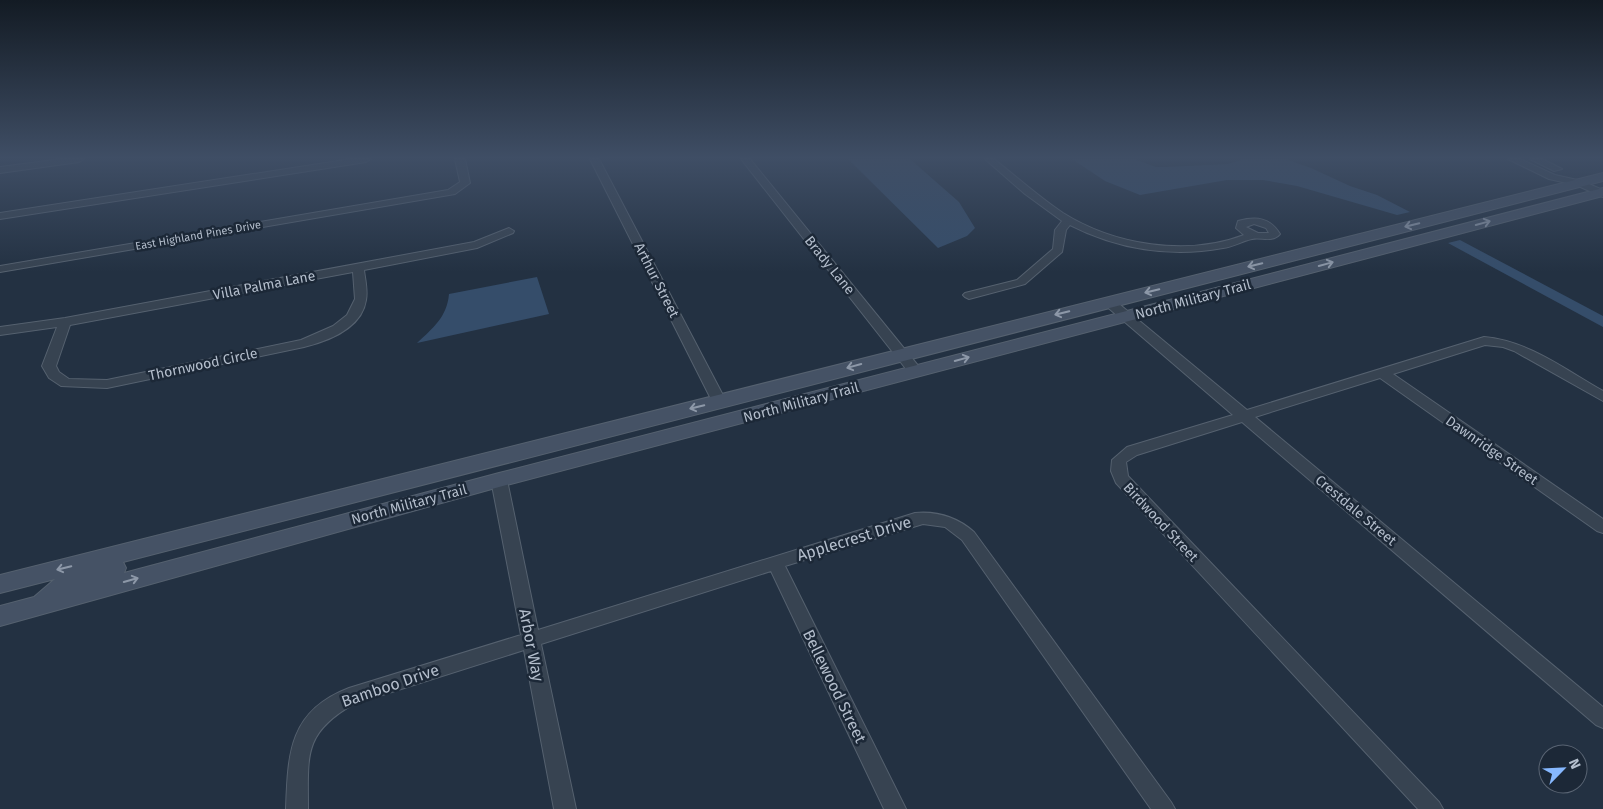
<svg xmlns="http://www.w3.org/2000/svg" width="1603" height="809" font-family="'Fira Sans',sans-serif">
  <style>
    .water { fill: #354d6a }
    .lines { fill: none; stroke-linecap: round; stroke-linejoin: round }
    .minor-casing { stroke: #55616f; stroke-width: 2 }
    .secondary-casing { stroke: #55616f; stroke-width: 2 }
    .minor { fill: #374351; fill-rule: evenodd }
    .secondary { fill: #455265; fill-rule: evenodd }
    .oneway { stroke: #8d98a8 }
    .labels { text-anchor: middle; stroke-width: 5; stroke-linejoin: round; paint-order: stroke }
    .far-street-label { font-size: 11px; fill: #b4becc; stroke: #1c2837 }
    .street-label { font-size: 14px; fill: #b4becc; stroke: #1c2837 }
    .near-street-label { font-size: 16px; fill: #b4becc; stroke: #1c2837 }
  </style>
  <rect width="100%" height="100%" fill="#233142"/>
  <path class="water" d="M848,159H910L959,202L975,228L967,236L938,248Z
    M1072,159H1134L1156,167H1166L1228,164L1244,159H1285L1311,168L1350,186L1377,195L1410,212L1397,215L1297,186L1263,180H1227L1140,195L1105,181Z
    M1460,240L1603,316V327L1448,243Z
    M537,277L549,314L417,343C433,328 447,317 449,294Z"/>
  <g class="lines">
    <defs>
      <path id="minor" d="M62,159H84L79,162L0,173V167Z
        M351,159H371L366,162L0,219V213Z
        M455,159H465L470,183L455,194L0,272V266L448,190L460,182Z
        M590,159H599L726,401L724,404H714L712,401Z
        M741,159H750L920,368L922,371L920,374H910Z
        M985,159H994C1017,177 1039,197 1063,213C1114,245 1187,257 1244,235L1236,228L1238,221C1257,216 1270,218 1280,234C1272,243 1262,237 1252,239C1242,241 1233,247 1223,248C1170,258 1117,249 1070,225L1066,230L1062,252L1025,284L969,299L965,297L963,295L965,293L1017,280L1053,249L1055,230L1062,221L1025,194ZM1254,224L1266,228L1269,233H1258L1246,227Z
        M1508,159H1520L1555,175L1582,181L1603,190V197L1576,185L1549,179Z
        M1530,159H1542L1562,169L1554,171Z
        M509,228L514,231L513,233L477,248L364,270C365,279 368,290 366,300C362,328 328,341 304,347L107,388L61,386L49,378L42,366L57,327L0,335V327L65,318L474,242ZM353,272L355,299L347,315L333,326L301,340L107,380L69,379L59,372L56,366L70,325Z
        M1109,298L1113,299L1247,410L1484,337C1529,341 1564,369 1603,391V401L1514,351L1503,347L1485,345L1393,374L1603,519V533L1597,531L1380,378L1255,417L1603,707V728L1596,725L1242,422L1137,455L1126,462L1128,476L1439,802L1443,809H1418L1116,483L1111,471L1112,460L1127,447L1233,415L1105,305L1103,302Z
        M499,475L504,476L507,480L538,630L915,513C937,511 957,517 974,532L1171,802L1175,809H1151L962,540L945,527L923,524L785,566L906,809H884L771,571L541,644L576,809H554L524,650L354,704C303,733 308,755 308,809H286C288,753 289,711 349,688L521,635L491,480L494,476Z"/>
      <path id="secondary" d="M1603,173V181L123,562L126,568L124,573L499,473L1603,188V196L499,487L0,626V606L34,597L55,579L0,593V575Z"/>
    </defs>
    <use href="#minor" class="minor-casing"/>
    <use href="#secondary" class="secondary-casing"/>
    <use href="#minor" class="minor"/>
    <use href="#secondary" class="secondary"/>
  </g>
  <defs><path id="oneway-shaft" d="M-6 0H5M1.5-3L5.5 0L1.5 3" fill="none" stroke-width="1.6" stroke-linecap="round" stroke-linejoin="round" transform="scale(1.25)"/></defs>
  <g class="oneway">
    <use href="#oneway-shaft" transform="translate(1483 223) rotate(-15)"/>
    <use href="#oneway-shaft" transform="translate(1412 225) rotate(166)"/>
    <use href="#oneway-shaft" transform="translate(1326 264) rotate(-15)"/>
    <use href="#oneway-shaft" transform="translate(1255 265) rotate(166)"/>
    <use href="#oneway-shaft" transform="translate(1152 291) rotate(166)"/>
    <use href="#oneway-shaft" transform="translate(1062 313) rotate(166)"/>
    <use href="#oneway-shaft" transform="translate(962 359) rotate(-15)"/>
    <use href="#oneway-shaft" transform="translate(854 366) rotate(165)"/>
    <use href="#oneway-shaft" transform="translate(697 407) rotate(166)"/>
    <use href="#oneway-shaft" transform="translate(64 568) rotate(166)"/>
    <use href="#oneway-shaft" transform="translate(131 580) rotate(-16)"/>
  </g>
  <linearGradient id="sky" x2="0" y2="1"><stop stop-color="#131b24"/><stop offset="0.58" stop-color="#3f4e65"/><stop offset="1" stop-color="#3f4e65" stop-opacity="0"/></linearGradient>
  <rect width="1603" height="272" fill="url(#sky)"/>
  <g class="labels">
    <g class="far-street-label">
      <text transform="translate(198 235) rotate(-10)" y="4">East Highland Pines Drive</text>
    </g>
    <g class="street-label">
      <text transform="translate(830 265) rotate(51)" y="5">Brady Lane</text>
      <text transform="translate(657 280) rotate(63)" y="5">Arthur Street</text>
      <text transform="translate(264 285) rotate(-11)" y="5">Villa Palma Lane</text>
      <text transform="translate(1193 299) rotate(-15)" y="5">North Military Trail</text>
      <text transform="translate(203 364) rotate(-12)" y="5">Thornwood Circle</text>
      <text transform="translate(801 402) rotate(-15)" y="5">North Military Trail</text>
      <text transform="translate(1492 450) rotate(35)" y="5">Dawnridge Street</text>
      <text transform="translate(409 504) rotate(-15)" y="5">North Military Trail</text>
      <text transform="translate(1356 510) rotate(40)" y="5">Crestdale Street</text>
      <text transform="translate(1161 522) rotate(47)" y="5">Birdwood Street</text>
    </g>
    <g class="near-street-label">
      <text transform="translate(854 538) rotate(-17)" y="6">Applecrest Drive</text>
      <text transform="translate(532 645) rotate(79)" y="6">Arbor Way</text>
      <text transform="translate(390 685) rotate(-19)" y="6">Bamboo Drive</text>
      <text transform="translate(835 686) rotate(64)" y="6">Bellewood Street</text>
    </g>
  </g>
  <g transform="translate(1563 769) rotate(66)"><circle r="24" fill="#1c2837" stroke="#596473"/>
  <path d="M0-4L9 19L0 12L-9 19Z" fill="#86b8ff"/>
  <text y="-8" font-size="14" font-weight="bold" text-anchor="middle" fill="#b4becc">N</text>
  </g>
</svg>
